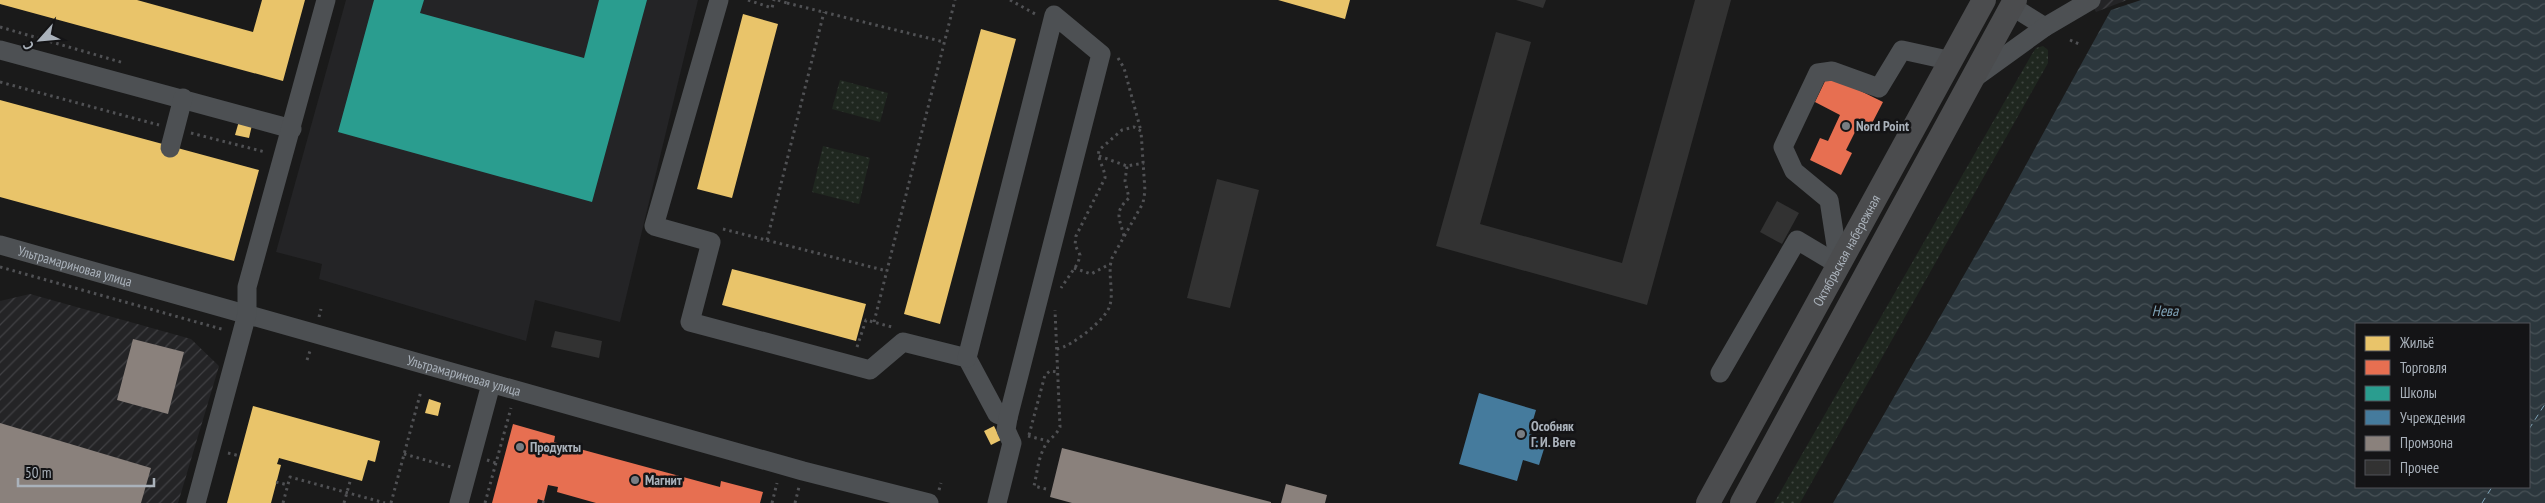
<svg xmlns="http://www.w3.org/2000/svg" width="2545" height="503" font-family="'PT Sans Narrow',sans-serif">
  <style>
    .built { fill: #242426 }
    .industrial { fill: url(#industrial-furrows) }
    .grass { fill: url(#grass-dots) }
    .water { fill: url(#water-waves); fill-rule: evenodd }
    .homes { fill: #e9c46a }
    .shops { fill: #e76f51 }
    .schools { fill: #2a9d8f }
    .public { fill: #457b9d }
    .industry { fill: #8a817c }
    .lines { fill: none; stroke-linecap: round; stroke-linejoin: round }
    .ferry { stroke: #80a4b8; stroke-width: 1; stroke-dasharray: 6 5; stroke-linecap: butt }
    .building { fill: #323232 }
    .path { stroke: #505154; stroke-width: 3; stroke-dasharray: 2.5 4; stroke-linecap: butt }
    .minor { stroke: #4d5053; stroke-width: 19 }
    .major { stroke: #4b4c4e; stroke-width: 24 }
    .poi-dot { fill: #787d83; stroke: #141416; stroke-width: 2 }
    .labels { text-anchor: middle; stroke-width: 5; stroke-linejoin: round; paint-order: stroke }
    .poi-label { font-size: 14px; font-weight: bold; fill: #aab2bb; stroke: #141416; text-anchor: start }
    .street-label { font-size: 14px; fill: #aab2bb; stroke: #141416 }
    .water-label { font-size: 15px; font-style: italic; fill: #80a4b8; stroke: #141416 }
  </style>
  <defs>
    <pattern id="industrial-furrows" width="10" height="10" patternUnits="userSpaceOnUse" patternTransform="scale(1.25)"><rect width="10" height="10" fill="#242426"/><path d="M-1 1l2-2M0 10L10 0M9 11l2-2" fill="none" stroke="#414144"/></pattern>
    <pattern id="grass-dots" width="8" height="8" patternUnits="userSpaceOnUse" patternTransform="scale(1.25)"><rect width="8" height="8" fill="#1f271f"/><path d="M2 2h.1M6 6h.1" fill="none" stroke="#3d443e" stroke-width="1.8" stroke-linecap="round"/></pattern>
    <pattern id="water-waves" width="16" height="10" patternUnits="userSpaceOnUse" patternTransform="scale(1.25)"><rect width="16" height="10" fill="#2c373d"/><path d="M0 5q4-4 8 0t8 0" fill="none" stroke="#485257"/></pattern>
  </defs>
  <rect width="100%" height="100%" fill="#1a1a1a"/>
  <path class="built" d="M346,0H698L620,322L535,300L526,341L319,279L322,264L276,252Z"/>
  <path class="industrial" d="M2089,0H2127L2096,12Z
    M30,294L191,339L219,366L178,503H0V301Z"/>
  <path class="grass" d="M2043,46L2048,50V63L1800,503H1774L2032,54L2036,48Z
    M840,80L888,93L880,122L832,109Z
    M823,146L870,158L859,204L812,192Z"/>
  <path class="water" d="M2141,0H2545V503H1833L1994,223L2111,10ZM2356,324H2529V487H2356Z"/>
  <path class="homes" d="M0,0H137L253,32L262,0H305L283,81L0,4Z
    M1278,0H1350L1345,19Z
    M743,14L778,24L732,198L697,189Z
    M981,29L1016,39L940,324L904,314Z
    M0,100L259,170L234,261L0,197Z
    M239,121L252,125L249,138L235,135Z
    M732,269L866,304L856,341L722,305Z
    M429,399L441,403L438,416L425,413Z
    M253,406L380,441L375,462L368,460L362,481L279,458L277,464L281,465L271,503H227Z
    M994,426L1001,440L991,445L984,431Z"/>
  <path class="shops" d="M1828,75L1883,102L1869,129L1859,124L1846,150L1852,153L1841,175L1810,160L1820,138L1828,141L1840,115L1815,102Z
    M513,424L555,436L554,442L720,487L721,481L763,492L760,503H596L557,492L558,487L548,485L544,501L538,499L537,503H492Z"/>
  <path class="schools" d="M374,0H424L420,13L584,58L599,0H647L592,202L338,132Z"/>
  <path class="public" d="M1479,393L1536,410L1529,434L1547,439L1539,465L1523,460L1517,481L1459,464Z"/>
  <path class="industry" d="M133,339L184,352L168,414L117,400Z
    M0,423L151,468L141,503H0Z
    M1062,448L1271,502V503H1072L1050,497Z
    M1286,484L1327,495L1325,503H1281Z"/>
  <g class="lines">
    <path class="ferry" d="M2529,429L2545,404
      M2482,503L2492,487"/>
  </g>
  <path class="building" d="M1516,0H1546L1543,8Z
    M1695,0H1731L1647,305L1436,246L1496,32L1531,42L1480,224L1622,263Z
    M1217,179L1259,190L1230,308L1187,298Z
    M1777,201L1799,213L1782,244L1760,232Z
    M555,331L602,341L599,358L551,347Z"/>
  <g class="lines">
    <path class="path" d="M748,0L772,8L774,0
      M778,0L787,3L788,0
      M1010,0L1037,15
      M787,3L944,42
      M0,27L124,63
      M2070,40L2081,45
      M1118,58L1124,68L1141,131
      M0,82L159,125
      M191,133L265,152
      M1099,156L1127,166L1144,163
      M723,229L887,271
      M1124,236C1119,217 1114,212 1129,198L1125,181L1127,166
      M767,240L824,12
      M0,267L225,330
      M1074,268L1091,274L1110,264
      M319,317L321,309
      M874,322L955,0
      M857,347L866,320L892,327
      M1057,349C1071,347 1107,319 1110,305C1114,290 1107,273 1112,258L1143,203L1145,191L1141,131L1134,127L1122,130L1099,150C1097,160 1105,168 1105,178L1076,236L1075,245L1080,255L1078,263L1061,288
      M307,360L310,351
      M1029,435L1045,375L1050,371L1058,372
      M1028,436L1048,441
      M228,453L240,456
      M404,454L451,467
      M487,460L496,463
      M276,482L288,485
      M1046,489L1034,486C1037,474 1038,459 1044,448C1048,438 1055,438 1060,427L1055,310
      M939,490L941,483
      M542,502L547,503
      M283,503L290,477L385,503
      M344,503L351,478
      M391,503L421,391
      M485,503L511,408
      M772,503L777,483
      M795,503L799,487"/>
    <g class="minor">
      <path d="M719,0L654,226L711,242L690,322L870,370L903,342L967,358L997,414L1008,418"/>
      <path d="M2013,7L2045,27"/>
      <path d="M0,50L292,129"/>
      <path d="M1973,79L2045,27L2091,0"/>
      <path d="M170,148L183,98"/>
      <path id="s1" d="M0,245L803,471L929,503"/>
      <path d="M1839,265L1829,200L1794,171L1783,147L1818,73L1832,71L1879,88L1902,50L1952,61"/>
      <path d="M967,358L1054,15L1101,54L1008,418L1006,430L1012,443L997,503"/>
      <path d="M1720,373L1797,240L1839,265"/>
      <path d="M196,503L247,314V287L326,0"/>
      <path d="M459,503L491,384"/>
    </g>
    <g class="major">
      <path id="s2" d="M1708,503L1984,0"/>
      <path d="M1742,503L2015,0"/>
    </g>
  </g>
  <g class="poi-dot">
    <circle cx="1846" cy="126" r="5"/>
    <circle cx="1521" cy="434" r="5"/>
    <circle cx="520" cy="447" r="5"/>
    <circle cx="635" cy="480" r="5"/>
  </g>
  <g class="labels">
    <g class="poi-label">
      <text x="1856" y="131">Nord Point</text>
      <text x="1531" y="431">Особняк<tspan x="1531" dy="16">Г. И. Веге</tspan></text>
      <text x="530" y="452">Продукты</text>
      <text x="645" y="485">Магнит</text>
    </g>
    <g class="street-label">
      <text dy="5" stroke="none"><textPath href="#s2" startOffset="288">Октябрьская набережная</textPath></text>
      <text dy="5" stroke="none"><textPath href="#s1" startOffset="78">Ультрамариновая улица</textPath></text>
      <text dy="5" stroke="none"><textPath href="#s1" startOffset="482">Ультрамариновая улица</textPath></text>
    </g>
    <g class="water-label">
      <text x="2165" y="316">Нева</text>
    </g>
  </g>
  <rect x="2355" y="323" width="175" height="165" fill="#141416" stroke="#505358"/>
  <rect x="2365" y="336" width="25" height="15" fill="#e9c46a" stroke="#505358"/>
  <text x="2400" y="348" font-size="15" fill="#aab2bb">Жильё</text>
  <rect x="2365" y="360" width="25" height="15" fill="#e76f51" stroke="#505358"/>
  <text x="2400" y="373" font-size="15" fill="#aab2bb">Торговля</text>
  <rect x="2365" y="386" width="25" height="15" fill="#2a9d8f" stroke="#505358"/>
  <text x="2400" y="398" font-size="15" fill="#aab2bb">Школы</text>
  <rect x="2365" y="410" width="25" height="15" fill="#457b9d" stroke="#505358"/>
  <text x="2400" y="423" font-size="15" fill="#aab2bb">Учреждения</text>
  <rect x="2365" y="436" width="25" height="15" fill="#8a817c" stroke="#505358"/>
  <text x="2400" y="448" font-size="15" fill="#aab2bb">Промзона</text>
  <rect x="2365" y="460" width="25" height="15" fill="#323232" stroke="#505358"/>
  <text x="2400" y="473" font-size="15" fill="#aab2bb">Прочее</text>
  <g transform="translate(40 40) rotate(243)" stroke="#141416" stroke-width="4" paint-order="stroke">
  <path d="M0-4L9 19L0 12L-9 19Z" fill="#aab2bb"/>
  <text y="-8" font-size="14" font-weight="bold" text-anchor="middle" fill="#aab2bb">С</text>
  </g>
  <path d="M18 478v8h136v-8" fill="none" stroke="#aab2bb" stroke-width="2.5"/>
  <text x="25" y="478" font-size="15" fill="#aab2bb" stroke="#141416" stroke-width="4" paint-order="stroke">50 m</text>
</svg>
